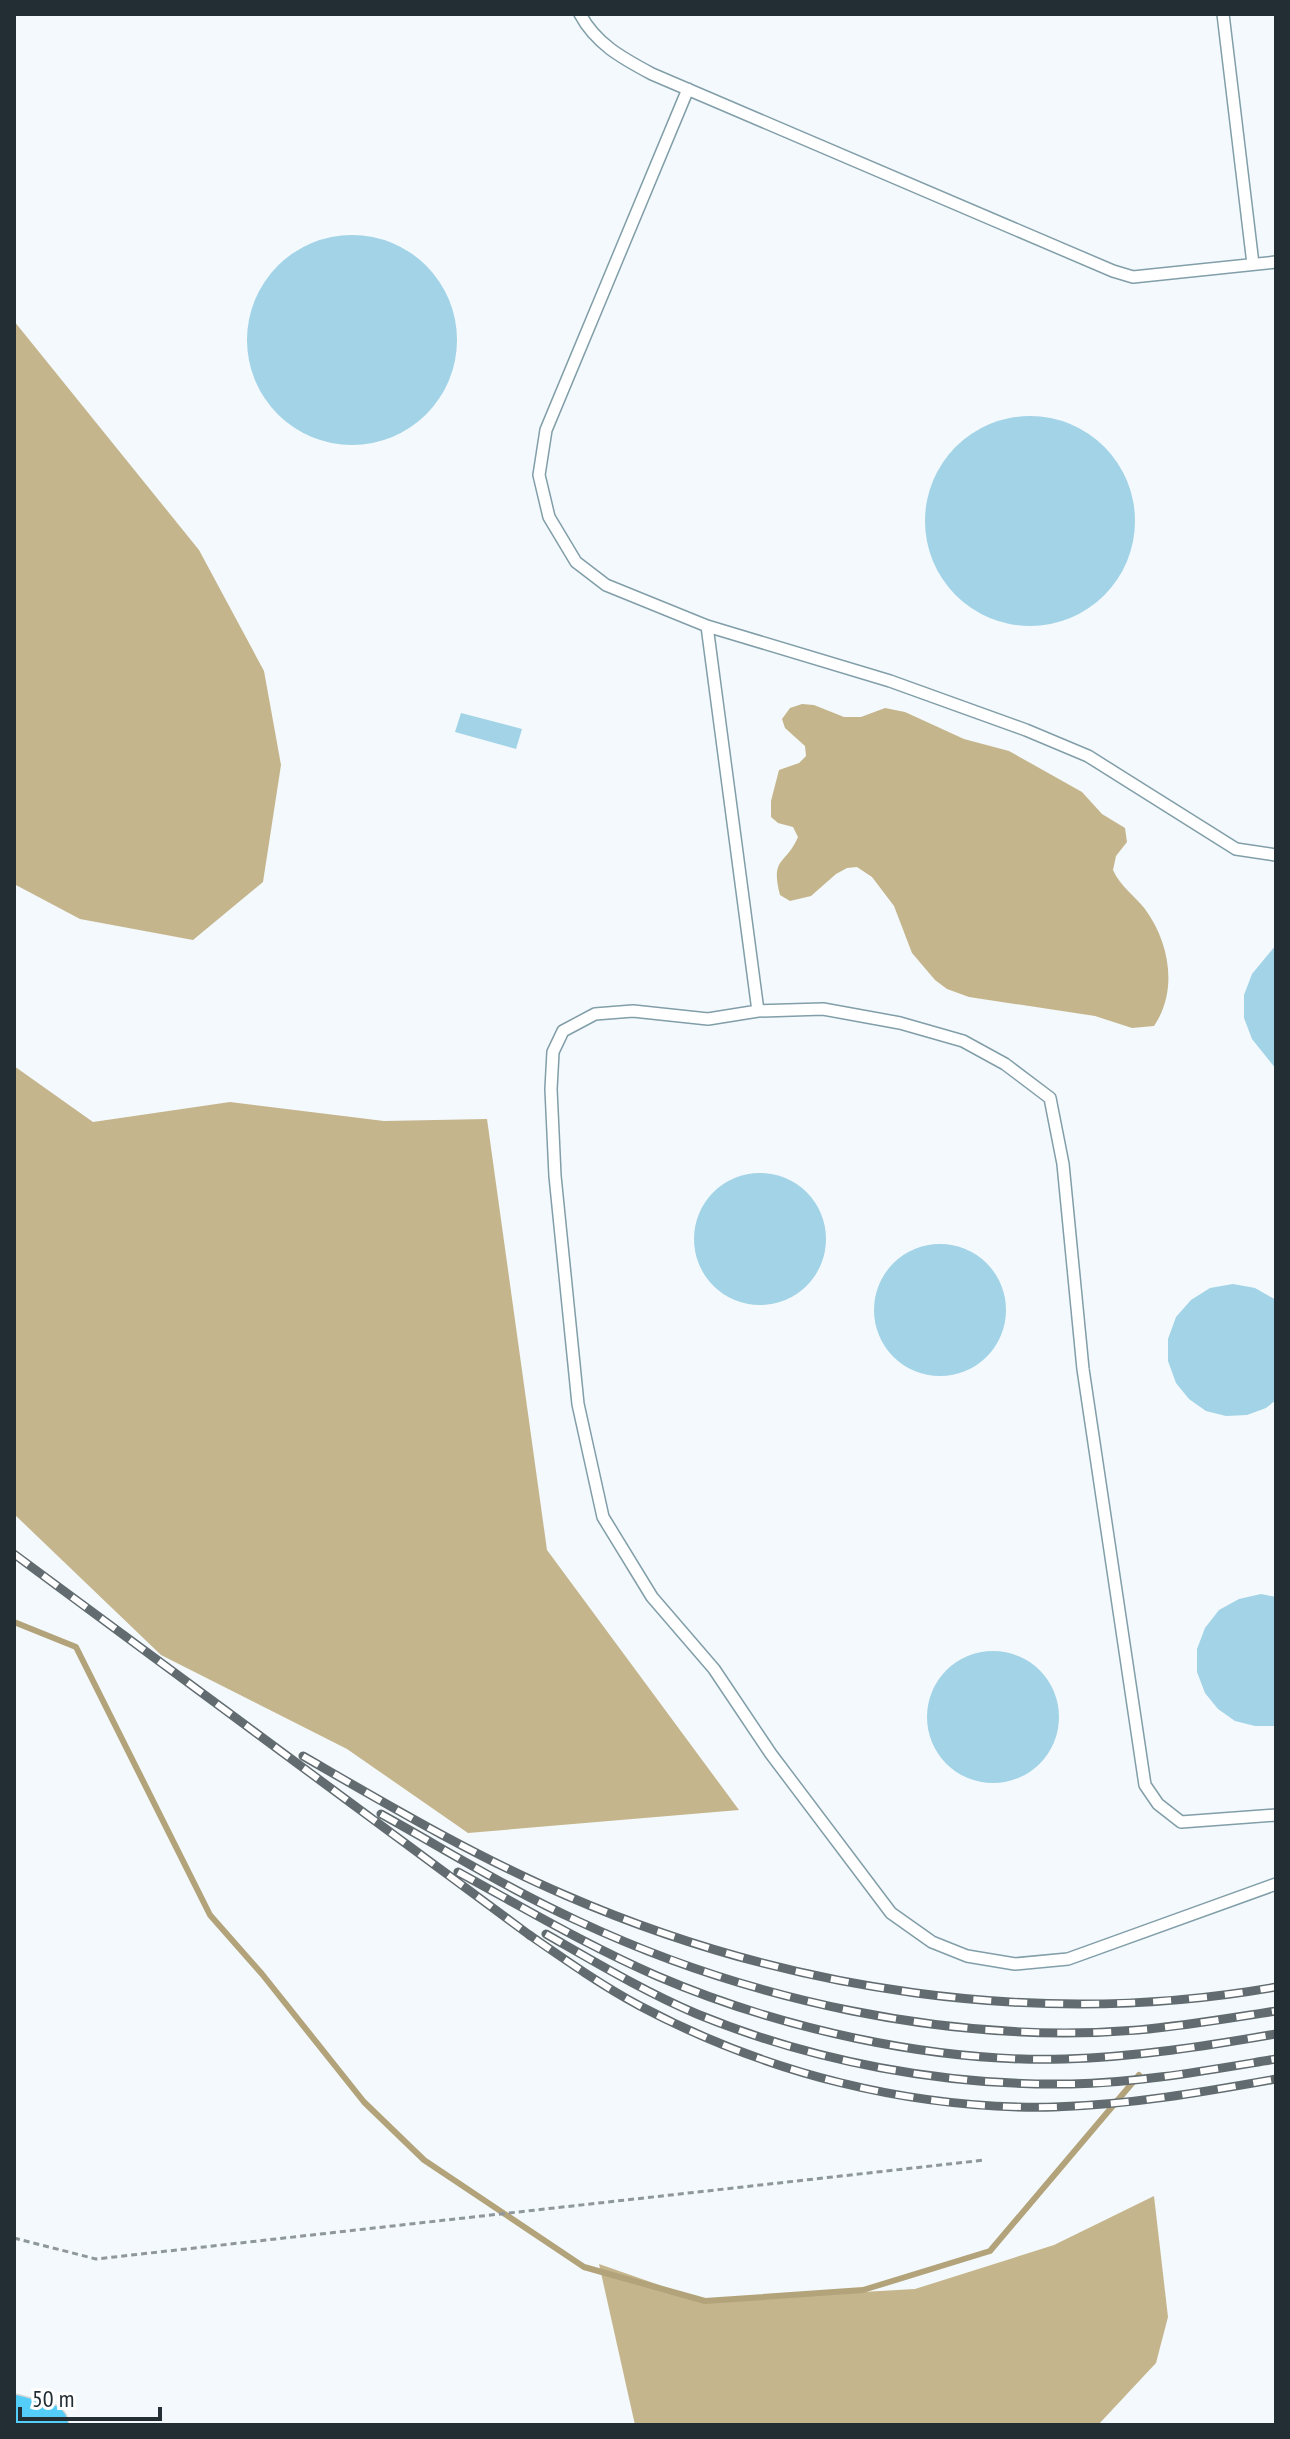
<svg xmlns="http://www.w3.org/2000/svg" width="1290" height="2439" font-family="'PT Sans Narrow',sans-serif">
  <style>
    .forest { fill: #c5b58c }
    .lines { fill: none; stroke-linecap: round; stroke-linejoin: round }
    .stream { stroke: #b3a37a; stroke-width: 6 }
    .building { fill: #a2d3e7 }
    .lane-casing { stroke: #819ea9; stroke-width: 14 }
    .highway-casing { stroke: #d3d5d6; stroke-width: 45 }
    .path { stroke: #8e979b; stroke-width: 3; stroke-dasharray: 6 4; stroke-linecap: butt }
    .lane { stroke: #fff; stroke-width: 11 }
    .highway { stroke: #54cdf8; stroke-width: 42 }
    .rail-casing { stroke: #626c70; stroke-width: 9 }
    .rail { stroke: #fff; stroke-width: 6; stroke-dasharray: 18; stroke-linecap: butt }
  </style>
  <rect width="100%" height="100%" fill="#f3f9fc"/>
  <path class="forest" d="M14,321L199,550L264,671L281,765L263,882L193,940L80,919L14,884Z
    M802,704L814,705L844,717H861L885,708L905,712L964,739L1009,751L1082,792L1102,814L1125,828L1127,842L1116,856L1113,870C1120,886 1135,896 1145,909C1170,943 1178,991 1154,1026L1132,1028L1095,1016L969,997L947,989L935,980L912,953L894,906L872,877L857,867L847,868L836,874L811,896L790,901L780,895C770,857 786,865 798,837L793,827L778,823L771,817V801L779,770L799,763L806,756L805,746L785,728L782,719L790,708Z
    M14,1066L93,1122L230,1102L384,1121L487,1119L547,1550L739,1810L468,1833L347,1749L161,1655L14,1514Z
    M1154,2196L1168,2317L1156,2363L1098,2425H635L599,2264L705,2301L915,2289L1054,2245Z"/>
  <g class="lines">
    <path class="stream" d="M14,1622L76,1647L210,1915L262,1974L364,2102L424,2160L584,2267L705,2301L863,2290L990,2251L1139,2075"/>
  </g>
  <path class="building" d="M247 340a105 105 0 1 1 210 0a105 105 0 1 1-210 0Z
    M925 521a105 105 0 1 1 210 0a105 105 0 1 1-210 0Z
    M461,713L522,729L516,749L455,732Z
    M1276,945V1069L1252,1039L1244,1018V995L1252,974Z
    M694 1239a66 66 0 1 1 132 0a66 66 0 1 1-132 0Z
    M874 1310a66 66 0 1 1 132 0a66 66 0 1 1-132 0Z
    M1233,1284L1255,1288L1276,1300V1400L1266,1408L1247,1415L1226,1416L1206,1411L1189,1399L1176,1383L1168,1361V1339L1176,1317L1191,1300L1210,1288Z
    M1261,1594L1276,1597V1726H1255L1235,1721L1218,1709L1205,1693L1197,1672V1649L1205,1628L1219,1610L1239,1599Z
    M927 1717a66 66 0 1 1 132 0a66 66 0 1 1-132 0Z"/>
  <g class="lines">
    <defs>
      <path id="lane" d="M580,14C596,44 622,58 652,74L1113,271L1133,277L1276,262
        M1223,14L1253,264
        M688,89L546,430L539,475L549,517L576,562L606,585L707,626L890,681L1026,730L1088,756L1236,849L1276,855
        M707,626L758,1011
        M1276,1815L1181,1822L1158,1804L1145,1785L1083,1369L1063,1164L1050,1098L1005,1064L963,1041L900,1023L823,1009L758,1011L708,1019L633,1011L595,1014L563,1031L553,1052L551,1089L555,1176L578,1404L603,1517L652,1597L714,1669L771,1754L891,1913L932,1942L967,1956L1015,1964L1068,1959L1276,1884"/>
      <path id="highway" d="M14,2416L47,2425"/>
    </defs>
    <use href="#lane" class="lane-casing"/>
    <use href="#highway" class="highway-casing"/>
    <path class="path" d="M14,2238L96,2259L985,2160"/>
    <use href="#lane" class="lane"/>
    <use href="#highway" class="highway"/>
    <defs>
      <path id="rail" d="M14,1554L528,1934C564,1959 601,1985 640,2006C766,2073 911,2110 1054,2107C1129,2105 1203,2092 1276,2079
        M303,1756C388,1805 474,1856 565,1895C786,1991 1038,2029 1276,1987
        M381,1814C446,1850 510,1890 578,1921C746,2000 952,2045 1138,2030C1184,2026 1230,2018 1276,2011
        M458,1872C524,1908 588,1946 657,1976C778,2028 933,2063 1065,2059C1136,2057 1206,2046 1276,2034
        M546,1934C595,1962 645,1992 697,2014C814,2062 944,2086 1071,2084C1139,2083 1209,2070 1276,2059"/>
    </defs>
    <use href="#rail" class="rail-casing"/>
    <use href="#rail" class="rail"/>
  </g>
  <rect width="1290" height="2439" fill="none" stroke="#222e33" stroke-width="32"/>
  <path d="M20 2407v12h140v-12" fill="none" stroke="#222e33" stroke-width="4"/>
  <text x="32" y="2407" font-size="24" fill="#222e33" stroke="#ffffff" stroke-width="6" paint-order="stroke">50 m</text>
</svg>
